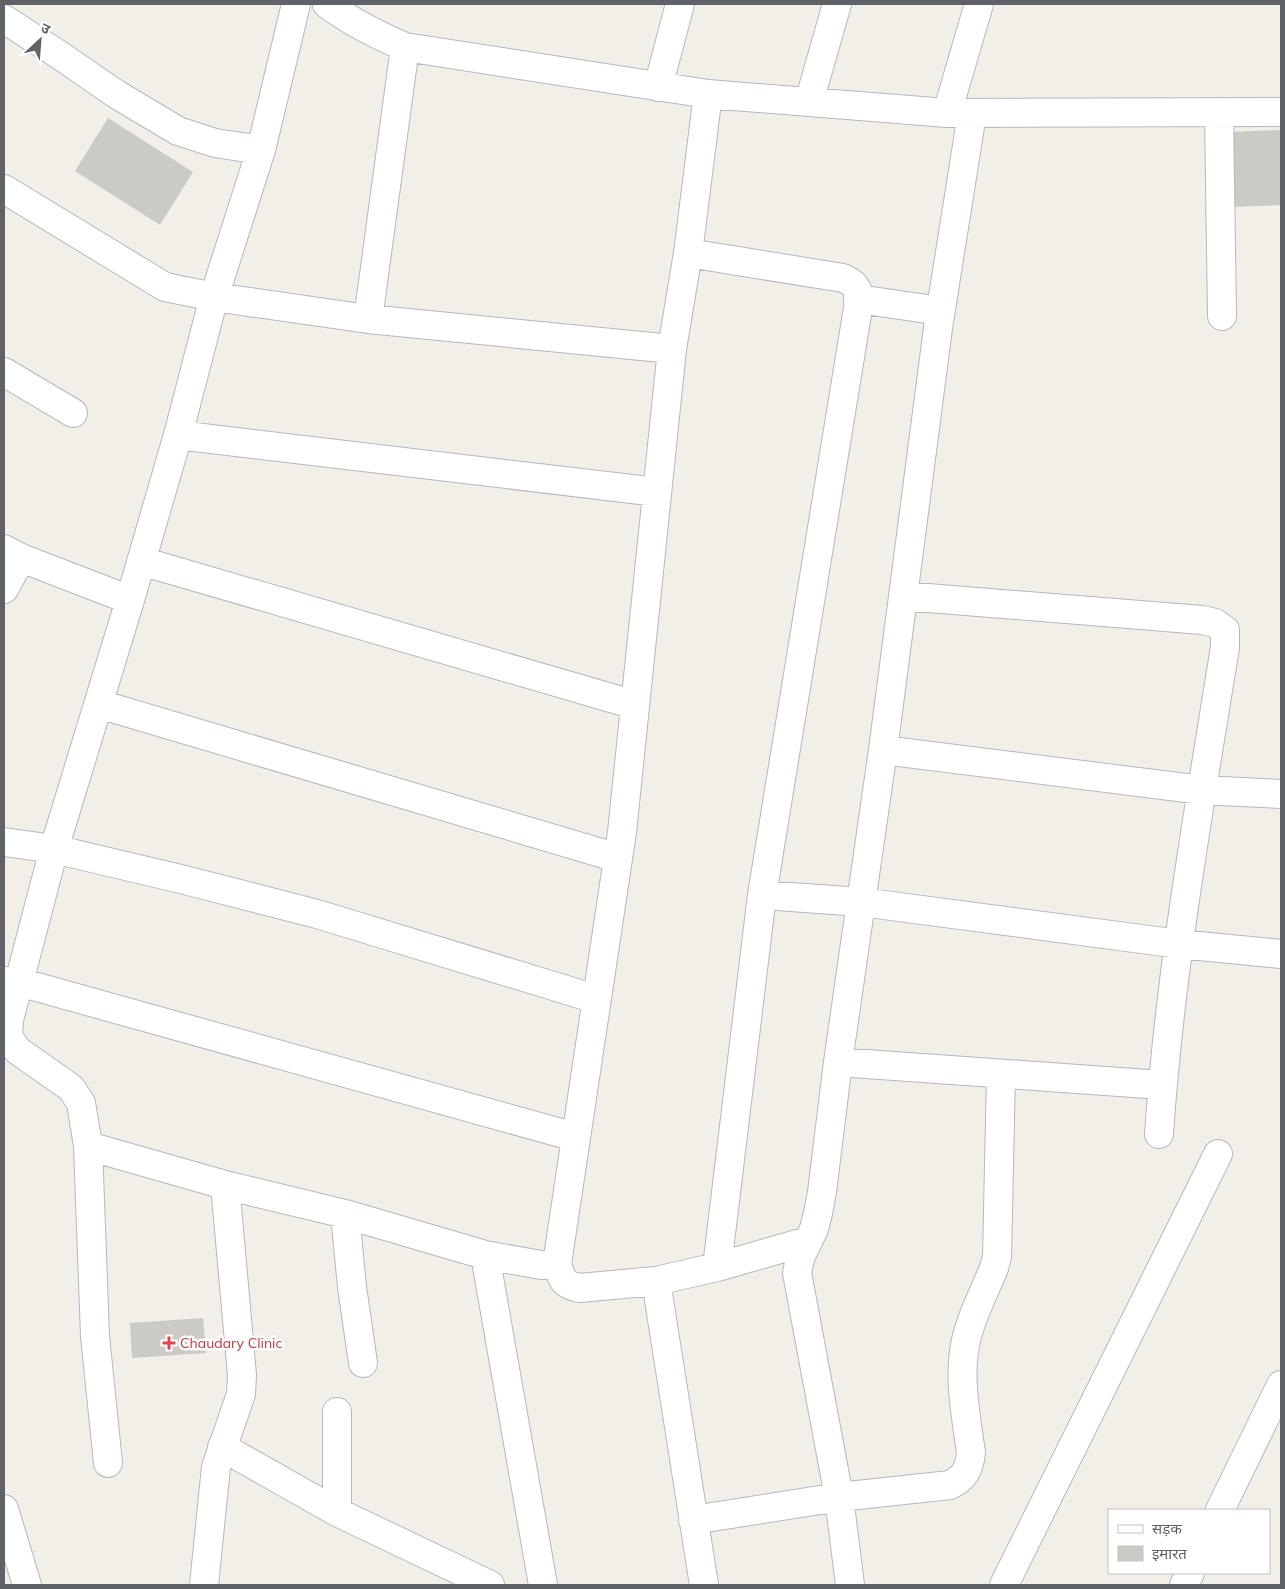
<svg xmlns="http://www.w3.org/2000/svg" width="1285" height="1589" font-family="Mulish,'Noto Sans Devanagari',sans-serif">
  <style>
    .building { fill: #cccac5 }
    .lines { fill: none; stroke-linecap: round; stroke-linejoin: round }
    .minor-casing { stroke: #b5b8bc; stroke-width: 30 }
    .minor { stroke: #fff; stroke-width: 28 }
    .health-dot { fill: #e0444e; stroke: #fff; stroke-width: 2 }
    .labels { text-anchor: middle; stroke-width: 5; stroke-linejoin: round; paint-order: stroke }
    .health-label { font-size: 14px; fill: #be3a42; stroke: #fff; text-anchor: start }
  </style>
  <rect width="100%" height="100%" fill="#f1efe8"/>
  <path class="building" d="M108,118L193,172L160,225L75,171Z
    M1281,130V205L1233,207L1230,132Z
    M203,1318L206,1353L132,1358L130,1323Z"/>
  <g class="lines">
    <defs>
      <path id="minor" d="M327,4C351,22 377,35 405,47L708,94L947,113L1281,112
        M4,19L58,54L116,94L178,131L215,143L261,150
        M658,87L680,4
        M708,94L688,253L672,349L622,832L557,1264C562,1279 562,1284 579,1288L656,1281L717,1267L808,1241
        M809,102L837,4
        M1219,112L1222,316
        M947,113L979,4
        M4,189L165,287L214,297L368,319L672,349
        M688,253L843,278C859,285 859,291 858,308L762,895L717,1267
        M858,299L941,311
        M368,319L405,47
        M4,372L73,413
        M178,435L657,492
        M4,549L21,558L130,600
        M141,561L635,705
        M4,589L21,558
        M903,596L1202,620L1215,623L1225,630V647C1199,809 1170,971 1159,1134
        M99,704L618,858
        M883,750L1202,790L1281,794
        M4,842L54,849L181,879L317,914L596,999
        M762,895L861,902L1179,944L1281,954
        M4,981L19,982L575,1137
        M838,1062L1162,1085
        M88,1146L225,1185L345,1214L485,1255L541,1265L557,1264
        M345,1214L352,1287L363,1363
        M485,1255L543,1585
        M656,1281L704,1585
        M222,1447L337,1512L490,1585
        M108,1463L95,1336L88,1146L81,1103L71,1088L17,1050L8,1036L9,1020L54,849L130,600L178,435L214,297L261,150L296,4
        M4,1509L27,1585
        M1220,1510L1281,1385
        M337,1512V1412
        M693,1520L839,1497L950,1485C964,1478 969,1470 971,1453C966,1415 957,1374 967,1336C973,1313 985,1290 994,1268L997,1257L1001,1074
        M204,1585L216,1467L241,1394L242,1375L225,1185
        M850,1585L839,1497L797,1273L800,1258L814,1229L818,1213L822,1192L838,1062L883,750L938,328L972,114
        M1004,1585L1218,1154
        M1184,1585L1190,1573"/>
    </defs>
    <use href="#minor" class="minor-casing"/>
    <use href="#minor" class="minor"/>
  </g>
  <path class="health-dot" d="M166.5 1335.5h5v5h5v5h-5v5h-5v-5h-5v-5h5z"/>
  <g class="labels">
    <g class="health-label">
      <text x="180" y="1348">Chaudary Clinic</text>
    </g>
  </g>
  <rect width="1285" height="1589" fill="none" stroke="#5f6368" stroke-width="10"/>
  <rect x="1108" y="1509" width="162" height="65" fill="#ffffff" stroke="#bfc1c3"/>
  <rect x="1118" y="1525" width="25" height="8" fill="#ffffff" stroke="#bfc1c3"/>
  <text x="1152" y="1534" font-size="15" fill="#5f6368">सड़क</text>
  <rect x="1118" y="1546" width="25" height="15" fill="#cccac5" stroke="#bfc1c3"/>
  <text x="1152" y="1559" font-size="15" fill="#5f6368">इमारत</text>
  <g transform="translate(40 40) rotate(26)" stroke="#ffffff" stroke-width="4" paint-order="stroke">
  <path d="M0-4L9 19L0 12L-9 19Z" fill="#5f6368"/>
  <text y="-8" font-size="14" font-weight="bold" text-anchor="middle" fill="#5f6368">उ</text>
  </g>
</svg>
